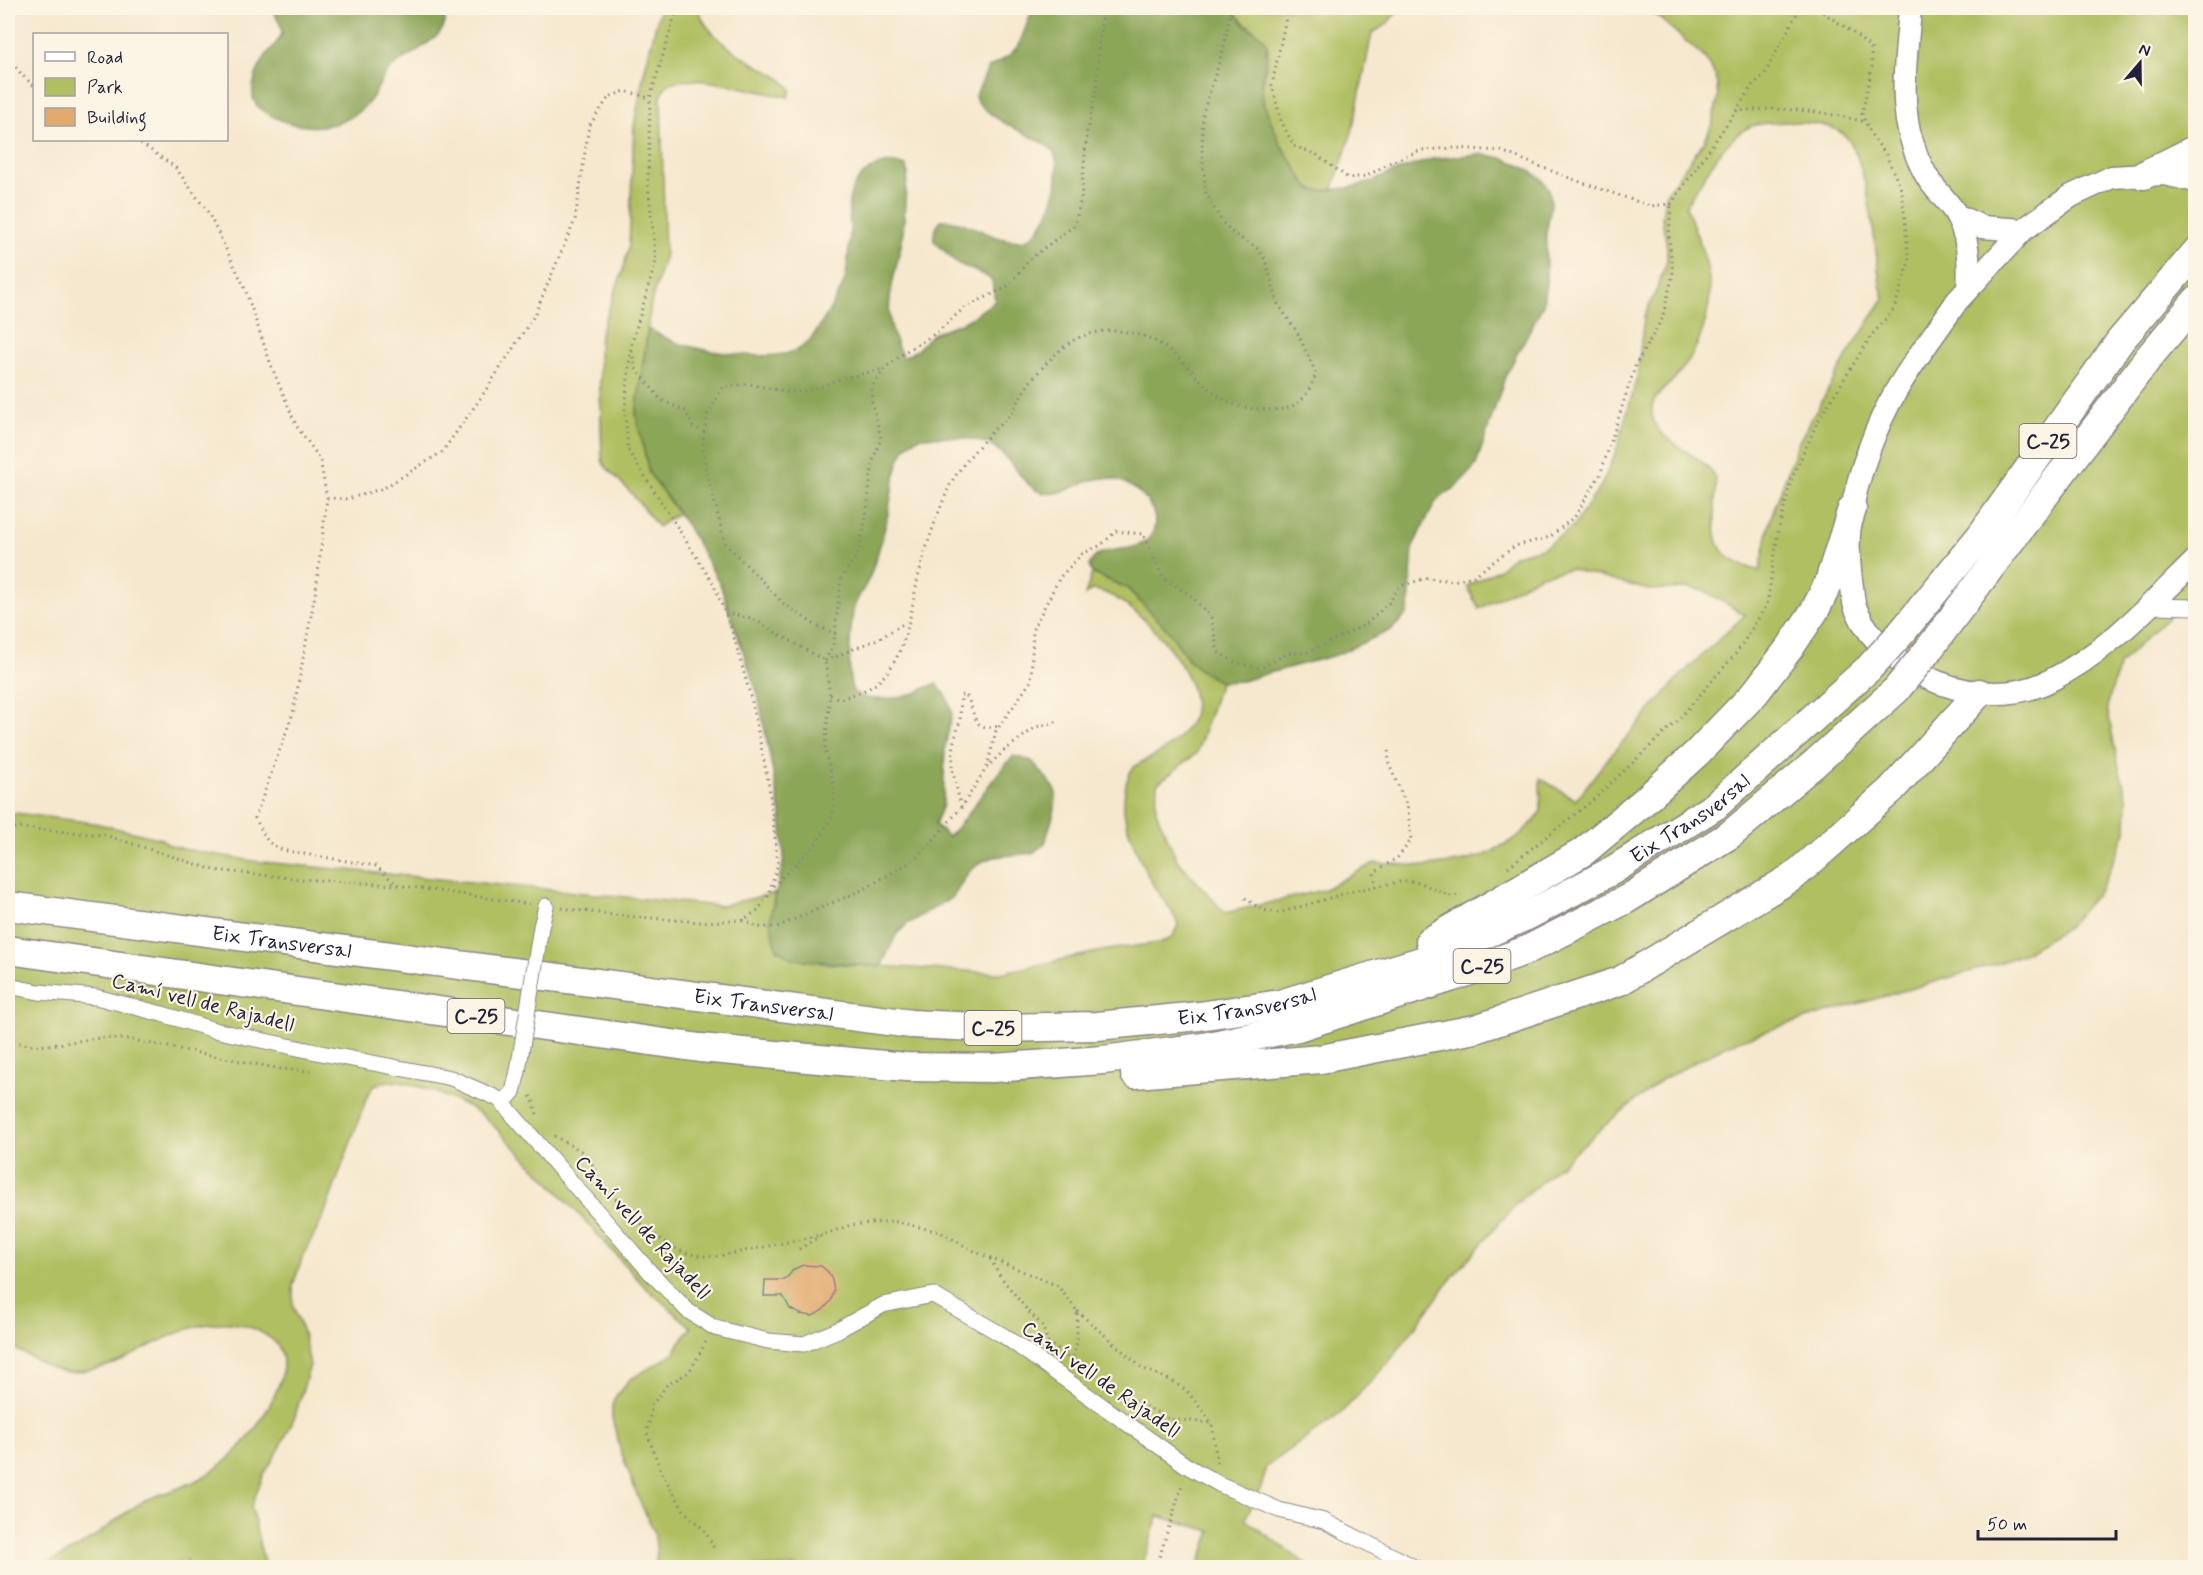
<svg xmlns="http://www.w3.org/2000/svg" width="2203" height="1575" font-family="Mynerve,sans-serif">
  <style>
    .green { fill: #b0bf62; stroke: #69704e; stroke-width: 1.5; fill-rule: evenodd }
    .forest { fill: #8ca658; stroke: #57644a; stroke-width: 1.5 }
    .building { fill: #e2aa6f }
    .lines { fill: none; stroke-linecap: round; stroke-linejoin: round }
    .street-casing { stroke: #8c8584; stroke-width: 17 }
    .secondary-casing { stroke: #8c8584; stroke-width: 25 }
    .highway-casing { stroke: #8c8584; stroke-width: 31 }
    .path { stroke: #8c8584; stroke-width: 3; stroke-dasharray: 1.5 4.5; stroke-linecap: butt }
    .street { stroke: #fff; stroke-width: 15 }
    .secondary { stroke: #fff; stroke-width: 22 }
    .highway { stroke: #fff; stroke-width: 28 }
    .street-bridge-casing { stroke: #8c8584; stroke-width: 17; stroke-linecap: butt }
    .highway-bridge-casing { stroke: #8c8584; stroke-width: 31; stroke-linecap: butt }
    .street-bridge { stroke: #fff; stroke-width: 15 }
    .highway-bridge { stroke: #fff; stroke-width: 28 }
    .labels { text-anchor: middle; stroke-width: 4.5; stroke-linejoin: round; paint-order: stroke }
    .shield { fill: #fcf5e5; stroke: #63616e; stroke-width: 1.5 }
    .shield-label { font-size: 20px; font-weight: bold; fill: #22223b }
    .street-label { font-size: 21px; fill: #22223b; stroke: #fcf5e5 }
  </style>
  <rect width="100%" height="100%" fill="#fcf5e5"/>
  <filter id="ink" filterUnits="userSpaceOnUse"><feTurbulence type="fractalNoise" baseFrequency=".0167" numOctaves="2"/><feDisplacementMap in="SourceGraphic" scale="12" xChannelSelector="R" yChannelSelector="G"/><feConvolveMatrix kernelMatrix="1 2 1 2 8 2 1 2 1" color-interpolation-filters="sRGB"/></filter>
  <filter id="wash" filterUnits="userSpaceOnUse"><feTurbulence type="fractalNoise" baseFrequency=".008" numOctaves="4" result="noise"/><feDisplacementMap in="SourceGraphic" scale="24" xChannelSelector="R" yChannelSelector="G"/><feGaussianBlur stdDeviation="1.35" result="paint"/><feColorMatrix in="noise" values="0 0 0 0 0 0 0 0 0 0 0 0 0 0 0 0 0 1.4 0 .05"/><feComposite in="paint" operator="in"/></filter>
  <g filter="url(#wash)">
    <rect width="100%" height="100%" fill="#f6e8ce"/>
    <path class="green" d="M660,8H698C704,32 732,51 753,63C766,71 781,75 791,89L789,97C762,94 691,71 669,84C663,87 662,93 661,99L665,255L651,303L636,415L649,473L678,513L658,527L633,495L605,466L602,460L599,349L600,334L623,270L629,246L634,127L643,77Z
      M1236,8H1400L1386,25L1372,33L1352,132L1332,191H1317L1309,188C1292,166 1263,121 1262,92C1262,78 1272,53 1266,42C1261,32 1243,25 1235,13Z
      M1648,8H2195V593L2149,635L2119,665L2107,707L2117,760L2127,797L2126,832L2102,887L2068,927L2023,954L1993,965L1781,1026L1727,1045L1663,1079L1610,1121L1516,1204L1450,1280L1389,1362L1341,1413L1266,1467L1262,1485L1245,1519L1310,1567H1198L1211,1531L1158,1516L1142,1567H655L657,1554L654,1531L639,1500L620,1449L612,1418V1406L616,1396L629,1380L675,1353L679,1343L691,1327L645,1287L554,1187L487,1119C470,1104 405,1077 383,1082C374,1084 371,1089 367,1097L323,1218L303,1256L293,1285V1305L303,1333L310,1365L295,1416L280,1448L264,1474L251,1507L265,1567H188L186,1560L165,1568L38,1567C52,1560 66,1555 79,1547C101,1533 120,1516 142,1502C155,1495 171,1492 184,1486C220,1472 245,1447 264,1415C277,1393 296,1357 270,1338C223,1304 172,1334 127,1358C113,1366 91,1370 74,1372C52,1374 28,1353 8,1346V812L94,823L162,839L167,844L183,849L253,861L719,906L775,893L770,920L821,963L1000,973L1107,950L1159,943L1172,938L1178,925C1173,909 1163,900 1154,886C1144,870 1123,824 1124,806C1124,794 1126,776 1134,767C1138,763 1145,761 1150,758C1167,750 1184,736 1192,718C1210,679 1130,591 1092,590L1085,595L1092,573L1127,588L1168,630L1189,660L1201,671L1220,682L1197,753L1157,784L1156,811L1177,860L1225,913L1323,890L1374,863L1427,866L1460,862L1484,856L1516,838L1534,821L1541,811L1540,778L1576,800L1605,762L1682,674L1745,615L1705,591L1690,588L1649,590L1570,569L1541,575L1479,609L1467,586L1498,570L1515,555L1542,548L1572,528L1601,486L1616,452L1637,378L1644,317L1657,289L1667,261V247L1662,218L1665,195L1705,140L1712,124L1718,98L1716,77L1705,58ZM1794,122C1810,124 1830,123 1843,134C1868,154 1876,252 1880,285L1884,298L1849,353L1798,443L1770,520L1760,571C1715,558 1714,545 1715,500C1716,493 1717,481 1713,474C1700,452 1655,443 1652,414C1650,397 1667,388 1676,377C1701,349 1716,304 1707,267C1702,246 1693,226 1686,206C1700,184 1725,135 1752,126C1766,122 1780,122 1794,122Z"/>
    <path class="forest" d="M270,8H442C459,37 404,53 388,71C379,81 376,96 366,105C338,134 292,132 261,109C245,98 256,72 264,59C269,49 280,43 282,32C282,23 275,14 270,8Z
      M1033,8H1236L1235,13L1245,25L1264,38L1267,45L1262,86L1263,102L1281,145L1309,188L1317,191L1347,188L1369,183L1396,171L1432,159L1479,154L1502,158L1518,164L1540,177L1549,189L1551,204L1546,234V282L1543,305L1505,377L1476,465L1456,487L1436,501L1413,546L1409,607L1407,614L1391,630L1336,655L1258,676L1243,681L1220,682L1201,671L1189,660L1168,630L1127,588L1092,573L1089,566C1099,541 1135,557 1150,537C1169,510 1129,476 1103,478C1087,479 1075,488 1060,492C1026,502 1017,461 994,447C980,439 961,437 945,437C937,437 927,435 918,438C897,446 895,478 891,497C887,522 879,552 870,576C865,589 855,598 853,612C851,625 846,685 854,692C869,704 899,698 915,693C923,690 928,686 936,684L946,695L952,713L945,747L943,805L935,824L948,837C973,813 988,780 1014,756L1032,761L1054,787L1056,794L1055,809L1045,843L1033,853L994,857L981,862L969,872L953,897L907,924L896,935L881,967L793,959L777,949L770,920L784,859L781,814L758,695L720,584L686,524L649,473L636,415L648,329C659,334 670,341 681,344C708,352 778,364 802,347C813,339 822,323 829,311C836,297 846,285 847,269C848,256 850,242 850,229C850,218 847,208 850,197C856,173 882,157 906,166L908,174C904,196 905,218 902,240C893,288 878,311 903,358L917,350L932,334L968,320L995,301L992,281L986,276L957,263L934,241C934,232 935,227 941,220C970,218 996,246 1025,240C1035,237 1041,225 1046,217C1053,204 1057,192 1057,178C1057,169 1058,159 1053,151C1048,145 1040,142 1034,138C1017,130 983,114 975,97L988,68L1009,56L1019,45Z"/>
    <g id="blocks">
      <path class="building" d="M803,1265L821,1266L828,1272L832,1280L834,1291L831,1301L823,1310L813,1316L800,1314L790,1309L783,1296H764L765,1280H785L794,1269Z"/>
    </g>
  </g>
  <g filter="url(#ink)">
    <use href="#blocks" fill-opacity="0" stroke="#8c8584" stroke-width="1.5"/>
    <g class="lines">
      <defs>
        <path id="street" d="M2150,606L2196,607
          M541,927L546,906
          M8,986L39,992L96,997L162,1014L214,1030L321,1053L451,1078L499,1099L650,1272L688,1311L715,1328L768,1341L804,1344L838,1330L883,1305L933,1295L1004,1336L1187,1466L1219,1484L1279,1510L1324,1521L1416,1568
          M503,1103L513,1092L518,1071"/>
        <path id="secondary" d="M1910,8C1907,52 1898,102 1913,145C1916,155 1921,166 1926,175C1934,190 1949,201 1957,216C1969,238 1970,263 1968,288
          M2196,181L2164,174L2112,177L2071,196L2023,230L1957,301C1937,331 1914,360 1896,391C1877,423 1858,474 1852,510C1847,538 1848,559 1852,587C1853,594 1853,603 1856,609C1885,676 1983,714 2049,681C2106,653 2151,604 2196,560
          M1956,215L1982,227L2023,230"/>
        <g id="highway">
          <path d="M2144,175L2196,149"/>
          <path d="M1902,632L1982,534L2120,341L2196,252"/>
          <path d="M1929,649L2149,357L2196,301"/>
          <path id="s1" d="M8,906L911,1024L1000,1028L1097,1026L1199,1016L1280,1004L1431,958L1529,915L1613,870L1715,806L1869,668"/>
          <path d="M1430,941L1583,852L1642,803L1697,753L1755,693L1791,646L1815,610L1829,582L1852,509"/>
          <path d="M8,950L700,1048L906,1067L993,1068L1103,1060L1204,1047L1298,1027L1453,977L1527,950L1627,899L1731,834L1814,764L1896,690"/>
          <path d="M1135,1074L1321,1059L1475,1029L1620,981L1794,876L1891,790L1979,693"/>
        </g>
      </defs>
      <use href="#street" class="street-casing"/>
      <use href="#secondary" class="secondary-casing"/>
      <use href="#highway" class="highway-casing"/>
      <path class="path" d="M1288,8L1272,85L1281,121L1294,146L1317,155L1348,178L1367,176L1391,162L1422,150L1455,148L1501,151L1572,179L1650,206L1671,204L1736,111C1781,107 1822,110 1865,122
        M8,58L23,76L34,86
        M1736,111L1753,84L1764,76L1773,57L1800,8
        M136,140L175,167L209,214L244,286L271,365L296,425L320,459L327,498L316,589L293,713L255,818L268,842L282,850L376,866L397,885
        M632,351L635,367L661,400L686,411L693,427L705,432
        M327,498L348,499L384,488L442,452L480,399L534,316L575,220L589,126L609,97L625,91L650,98
        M725,613L751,618L825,661L830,695L825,749L835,791L832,817L816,844L771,888
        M836,634L815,625L783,603L725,543L705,465L703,441L708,414L723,387L750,384L787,392L808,391L844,378L884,369
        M825,661L834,642L841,578L858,554L866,517L873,461L881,438L872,403V387L885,368L908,350L936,333L964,308L1007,287L1031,258L1075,225L1081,198L1087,132L1097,87L1098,51L1103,8
        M825,661L880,638L906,622
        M830,695L840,699C851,695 864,692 874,685C910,658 910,605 921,566C928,540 938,513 948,489C957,470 975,450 989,435C995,428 1003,423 1009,416C1016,409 1019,398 1025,389C1034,376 1046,363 1058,352C1086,324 1135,325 1166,348C1186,362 1200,383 1220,397C1232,405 1244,408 1258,409C1291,412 1305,406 1316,373L1297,332L1278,304L1265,259L1256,247L1235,235L1222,222L1206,193L1202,151L1203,113L1223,50L1231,8
        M987,767L996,731L1031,681L1033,629L1060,577L1082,554L1101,545L1116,531L1143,534L1163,578L1190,595L1211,617L1218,652L1237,663L1261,668L1288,653H1306L1365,625L1388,604L1400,586L1427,578L1453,581L1474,576L1515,546L1550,537L1575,516L1600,475L1636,364L1662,319L1673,274L1669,238L1671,204
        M961,807L952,768L954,741L960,721L961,695H966C977,713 970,732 999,726
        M8,827L105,835L214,870L299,879L397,885L529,904
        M1508,867L1593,800L1679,719L1737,652L1767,605L1778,532L1792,478L1818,421L1871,336L1894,309L1909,262L1902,191L1886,155L1870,133L1862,114L1872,67L1871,48L1851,31L1816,8
        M1376,887L1374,873L1398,857L1411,840L1408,809L1389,764L1388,747
        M1245,898L1262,910L1279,913L1353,891L1404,881L1421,883L1448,896L1462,895
        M562,908L613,915L700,922L743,920L758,910L768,896L778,864L769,786L752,702L732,630L713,583L628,450L625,410L631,346L656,261L648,183L650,98L677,8
        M743,920L758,927H777L864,889L917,858L961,808L987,767L1005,750L1036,727L1059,721
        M8,1038C33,1054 75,1039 103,1038C110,1038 119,1039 127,1039L281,1069L310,1071L312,1067
        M530,1096L534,1103L538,1118
        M554,1136C565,1142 576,1147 586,1155C593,1162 594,1171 599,1179C616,1201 654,1239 679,1250C692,1256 707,1257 720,1256L822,1235
        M799,1249L822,1235L851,1225L893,1221L940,1232L976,1252L1058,1286L1077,1311V1342L1071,1363
        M990,1259L1000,1276L1027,1310L1042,1325L1048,1342L1073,1362
        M1077,1311L1142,1368L1172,1381L1187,1391L1212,1423L1217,1463
        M706,1342L689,1372L667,1385L652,1405L647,1433L662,1474L685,1512L705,1531L715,1550
        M1103,1384L1170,1419L1212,1423
        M1156,1568L1183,1482"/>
      <use href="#street" class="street"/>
      <use href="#secondary" class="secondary"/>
      <use href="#highway" class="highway"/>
      <defs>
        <path id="street-bridge" d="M518,1071L541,927"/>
        <path id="highway-bridge" d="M1869,668L1902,632
          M1896,690L1929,649"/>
      </defs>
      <use href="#street-bridge" class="street-bridge-casing"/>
      <use href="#highway-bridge" class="highway-bridge-casing"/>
      <use href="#street-bridge" class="street-bridge"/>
      <use href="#highway-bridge" class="highway-bridge"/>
    </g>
  </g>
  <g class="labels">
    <g class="shield">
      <rect x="2019.5" y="424" width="57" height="34" rx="4.5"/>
      <rect x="1453.5" y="949" width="57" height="34" rx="4.5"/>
      <rect x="447.5" y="999" width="57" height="34" rx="4.5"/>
      <rect x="964.5" y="1011" width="57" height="34" rx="4.5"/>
    </g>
    <g class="shield-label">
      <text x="2048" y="448">C-25</text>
      <text x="1482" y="973">C-25</text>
      <text x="476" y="1023">C-25</text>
      <text x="993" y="1035">C-25</text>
    </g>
    <g class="street-label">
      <text dy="7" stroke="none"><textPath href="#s1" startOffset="1734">Eix Transversal</textPath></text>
      <text dy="7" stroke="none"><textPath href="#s1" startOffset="276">Eix Transversal</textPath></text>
      <text transform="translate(203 1002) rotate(14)" y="7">Camí vell de Rajadell</text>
      <text dy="7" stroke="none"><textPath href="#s1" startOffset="1248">Eix Transversal</textPath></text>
      <text dy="7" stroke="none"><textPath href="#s1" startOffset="762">Eix Transversal</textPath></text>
      <text transform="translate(643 1227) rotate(47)" y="7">Camí vell de Rajadell</text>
      <text transform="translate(1101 1379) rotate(35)" y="7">Camí vell de Rajadell</text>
    </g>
  </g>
  <rect width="2203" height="1575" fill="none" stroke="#fcf5e5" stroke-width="30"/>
  <rect x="33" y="33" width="195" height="108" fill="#fcf5e5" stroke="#a5a1a1" stroke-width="1.5"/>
  <rect x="45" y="52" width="30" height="9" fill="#ffffff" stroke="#a5a1a1" stroke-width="1.5"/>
  <text x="87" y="63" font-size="18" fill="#22223b">Road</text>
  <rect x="45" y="78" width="30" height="18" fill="#b0bf62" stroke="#a5a1a1" stroke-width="1.5"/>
  <text x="87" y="93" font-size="18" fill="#22223b">Park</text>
  <rect x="45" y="108" width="30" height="18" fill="#e2aa6f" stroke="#a5a1a1" stroke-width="1.5"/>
  <text x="87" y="123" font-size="18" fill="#22223b">Building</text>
  <g transform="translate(2140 63) rotate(20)" stroke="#fcf5e5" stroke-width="4.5" paint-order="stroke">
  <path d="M0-4.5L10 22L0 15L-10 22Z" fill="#22223b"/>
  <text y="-9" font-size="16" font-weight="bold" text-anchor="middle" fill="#22223b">N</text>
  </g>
  <path d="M1978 1530v9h138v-9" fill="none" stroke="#22223b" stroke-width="3"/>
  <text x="1987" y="1530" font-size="18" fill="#22223b" stroke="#fcf5e5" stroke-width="4.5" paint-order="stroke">50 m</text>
</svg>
